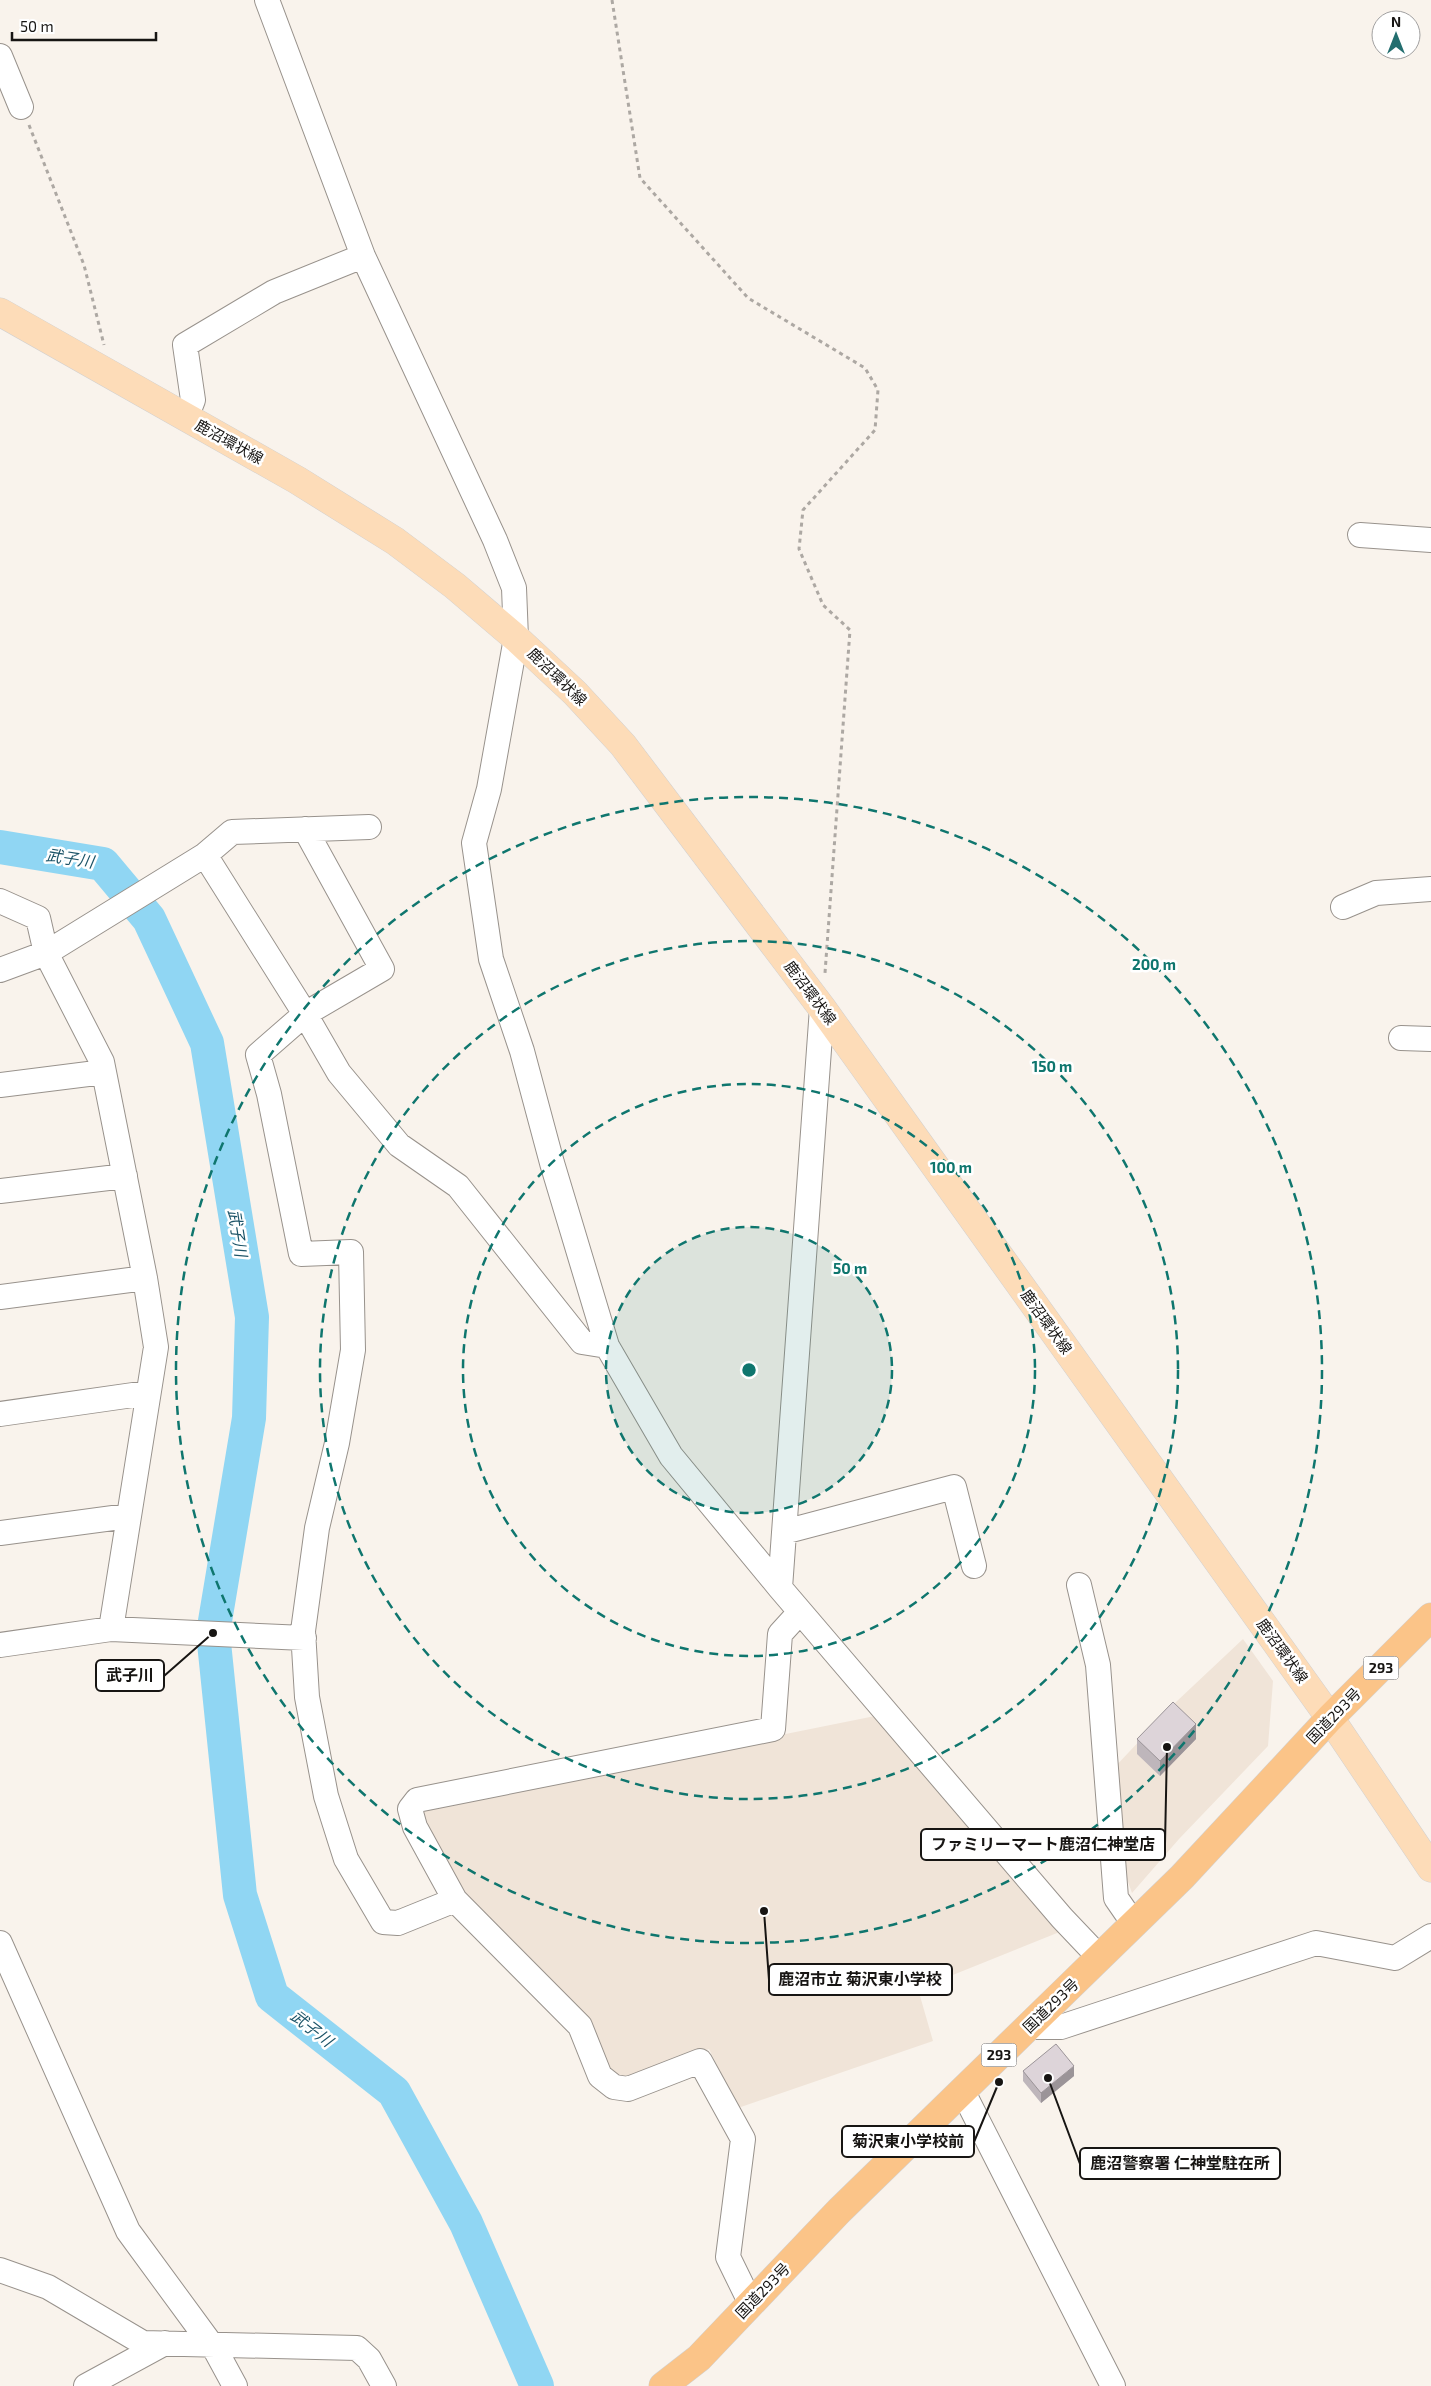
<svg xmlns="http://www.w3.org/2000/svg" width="1431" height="2386" font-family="'Exo 2','Noto Sans JP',sans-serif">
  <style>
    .built { fill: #f0e4d8 }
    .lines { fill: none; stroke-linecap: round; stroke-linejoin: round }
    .river { stroke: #90d6f3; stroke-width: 34 }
    .minor-casing { stroke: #98928c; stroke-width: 26 }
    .major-casing { stroke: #d1d0d0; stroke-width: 29 }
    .highway-casing { stroke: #d1d0d0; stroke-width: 29 }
    .path { stroke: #ada8a3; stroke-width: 3; stroke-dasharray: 4 4; stroke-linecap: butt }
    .minor { stroke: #fff; stroke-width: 24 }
    .major { stroke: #fddcb8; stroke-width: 28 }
    .highway { stroke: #fbc488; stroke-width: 28 }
    .wall { fill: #beb6bb }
    .shaded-wall { fill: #9b9498 }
    .building { fill: #ddd4d9; stroke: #9b9498 }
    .ring { fill: none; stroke: #0f766e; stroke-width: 2.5; stroke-dasharray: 9 6 }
    .labels { text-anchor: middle; stroke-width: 5; stroke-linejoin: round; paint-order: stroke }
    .shield { fill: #fff; stroke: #5d5b5a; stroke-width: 1 }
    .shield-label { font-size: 14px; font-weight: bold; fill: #171513 }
    .street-label { font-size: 15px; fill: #171513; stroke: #fff }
    .water-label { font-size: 16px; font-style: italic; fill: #1c5468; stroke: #fff }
    .centre { fill: #0f766e; stroke: #fff; stroke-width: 2.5 }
    .ring-label { font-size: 15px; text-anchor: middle; font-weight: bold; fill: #0f766e; stroke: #fff; stroke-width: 5; stroke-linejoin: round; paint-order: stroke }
    .leader { fill: none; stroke: #171513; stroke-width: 2 }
    .callout-dot { fill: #171513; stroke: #fff; stroke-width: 2 }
    .callout { fill: #fff; stroke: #171513; stroke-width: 2 }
    .callout-label { font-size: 16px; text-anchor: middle; font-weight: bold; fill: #171513 }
  </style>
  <rect width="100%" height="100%" fill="#f9f3ec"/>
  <path class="built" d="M1243,1639L1273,1681L1268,1746L1179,1839L1132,1893L1123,1868L1113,1769L1176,1702Z
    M880,1715L1062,1931L918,1989L933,2041L738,2108L709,2049L628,2079L611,2071L584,2015L463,1891L423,1816V1807Z"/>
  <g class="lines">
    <path class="river" d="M0,847L103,864L149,919L207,1043L252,1317L249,1418L213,1633L240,1895L272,1996L394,2092L466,2223L537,2386"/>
    <defs>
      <path id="minor" d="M267,0L363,256L495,540L514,588L516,638L489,789L474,843L491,959L522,1051L552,1163L607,1346L671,1456L780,1588L1062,1918L1100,1958
        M0,56L21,107
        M186,418L193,400L185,345L274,292L363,256
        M1360,535L1431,540
        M305,829L382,969L305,1014L258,1055L269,1094L301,1254L351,1252L353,1350L337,1443L317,1528L303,1631L307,1697L326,1796L346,1859L383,1922L398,1923L455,1900
        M205,855L305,1014L339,1073L399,1145L458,1186L582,1342L607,1346
        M0,901L38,918L46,953L102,1062L145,1278
        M1343,907L1376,893L1431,889
        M0,970L46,953L205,855L232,832L369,827
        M1401,1038L1431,1039
        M0,1085L104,1072
        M0,1191L125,1176
        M0,1297L145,1278L156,1347L111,1629
        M0,1414L147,1393
        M784,1532L954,1487L974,1566
        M0,1533L128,1516
        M1079,1585L1098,1665L1116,1898L1134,1924
        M780,1588L822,1008
        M0,1645L111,1629L304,1638
        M0,1943L128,2231L216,2351L235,2386
        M1030,2027H1061L1316,1943L1395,1958L1431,1936
        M962,2090L1113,2386
        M0,2270L48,2287L143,2343L357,2348L369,2359L384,2386
        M751,2304L728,2257L743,2139L700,2061L628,2089L614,2087L600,2076L580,2026L455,1900L415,1827L410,1809L417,1800L773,1729L780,1634L800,1612
        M86,2386L165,2343"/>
      <path id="major" d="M0,312L297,480L395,541L455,586L516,638L575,693L623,745L822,1008L1330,1718L1431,1868"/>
      <path id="highway" d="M663,2386L699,2358L839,2211L1182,1877L1330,1718L1431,1617"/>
    </defs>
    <use href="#minor" class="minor-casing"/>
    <use href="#major" class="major-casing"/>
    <use href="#highway" class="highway-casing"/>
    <path class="path" d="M612,0L640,178L748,298L865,368L878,390L875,430L803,510L799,549L823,605L850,630L825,973
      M29,125L84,265L104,345"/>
    <use href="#minor" class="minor"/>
    <use href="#major" class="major"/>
    <use href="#highway" class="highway"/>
  </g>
  <path class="wall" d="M1137,1739H1196L1160,1776L1137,1754Z
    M1023,2071L1074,2076L1041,2103L1023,2081Z"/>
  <path class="shaded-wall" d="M1196,1724V1739L1160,1776V1761Z
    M1074,2066V2076L1041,2103V2093Z"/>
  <path class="building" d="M1173,1702L1196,1724L1160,1761L1137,1739Z
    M1056,2044L1074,2066L1041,2093L1023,2071Z"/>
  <circle cx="749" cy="1370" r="143" fill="#0f766e" fill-opacity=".12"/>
  <g class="ring">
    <circle cx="749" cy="1370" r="143"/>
    <circle cx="749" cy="1370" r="286"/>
    <circle cx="749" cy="1370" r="429"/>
    <circle cx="749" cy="1370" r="573"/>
  </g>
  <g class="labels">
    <g class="shield">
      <rect x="1363.5" y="1656.5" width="35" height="23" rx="4"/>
      <rect x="981.5" y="2043.5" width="35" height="23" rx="4"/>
    </g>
    <g class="shield-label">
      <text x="1381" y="1673">293</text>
      <text x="999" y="2060">293</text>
    </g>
    <g class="street-label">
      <text transform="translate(229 442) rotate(29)" y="5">鹿沼環状線</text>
      <text transform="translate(557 677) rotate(44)" y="5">鹿沼環状線</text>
      <text transform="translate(810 993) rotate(53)" y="5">鹿沼環状線</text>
      <text transform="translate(1046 1322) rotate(54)" y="5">鹿沼環状線</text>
      <text transform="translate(1282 1651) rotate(54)" y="5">鹿沼環状線</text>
      <text transform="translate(1334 1716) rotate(-46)" y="5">国道293号</text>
      <text transform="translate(1051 2006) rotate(-44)" y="5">国道293号</text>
      <text transform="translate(763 2291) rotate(-46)" y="5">国道293号</text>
    </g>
    <g class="water-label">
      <text transform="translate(70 858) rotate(9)" y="6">武子川</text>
      <text transform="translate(238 1233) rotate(81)" y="6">武子川</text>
      <text transform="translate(312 2028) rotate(38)" y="6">武子川</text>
    </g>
  </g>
  <circle cx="749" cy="1370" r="8" class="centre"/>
  <g class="ring-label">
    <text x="1154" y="970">200 m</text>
    <text x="1052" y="1072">150 m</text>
    <text x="951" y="1173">100 m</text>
    <text x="850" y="1274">50 m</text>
  </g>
  <path class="leader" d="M213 1633L164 1676M1167 1747L1165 1844M764 1911L769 1980M999 2082L974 2142M1048 2078L1080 2164"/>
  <g class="callout-dot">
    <circle cx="213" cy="1633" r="5"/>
    <circle cx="1167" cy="1747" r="5"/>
    <circle cx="764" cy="1911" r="5"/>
    <circle cx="999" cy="2082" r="5"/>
    <circle cx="1048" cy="2078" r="5"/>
  </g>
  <g class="callout">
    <rect x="96" y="1660" width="68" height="31" rx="5"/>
    <rect x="921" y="1829" width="244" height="31" rx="5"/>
    <rect x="769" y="1964" width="183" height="31" rx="5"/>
    <rect x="842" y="2126" width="132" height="31" rx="5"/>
    <rect x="1080" y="2148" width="200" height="31" rx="5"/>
  </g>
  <g class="callout-label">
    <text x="130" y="1681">武子川</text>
    <text x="1043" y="1850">ファミリーマート鹿沼仁神堂店</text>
    <text x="860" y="1985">鹿沼市立 菊沢東小学校</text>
    <text x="908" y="2147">菊沢東小学校前</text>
    <text x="1180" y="2169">鹿沼警察署 仁神堂駐在所</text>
  </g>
  <g transform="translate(1396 35)"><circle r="24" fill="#ffffff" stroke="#a2a1a1"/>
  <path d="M0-4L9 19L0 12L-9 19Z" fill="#236e6f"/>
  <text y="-8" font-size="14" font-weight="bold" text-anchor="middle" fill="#171513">N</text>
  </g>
  <path d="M12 32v8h144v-8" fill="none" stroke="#171513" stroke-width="2.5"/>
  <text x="20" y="32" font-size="15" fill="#171513" stroke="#ffffff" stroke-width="4" paint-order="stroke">50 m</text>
</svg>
